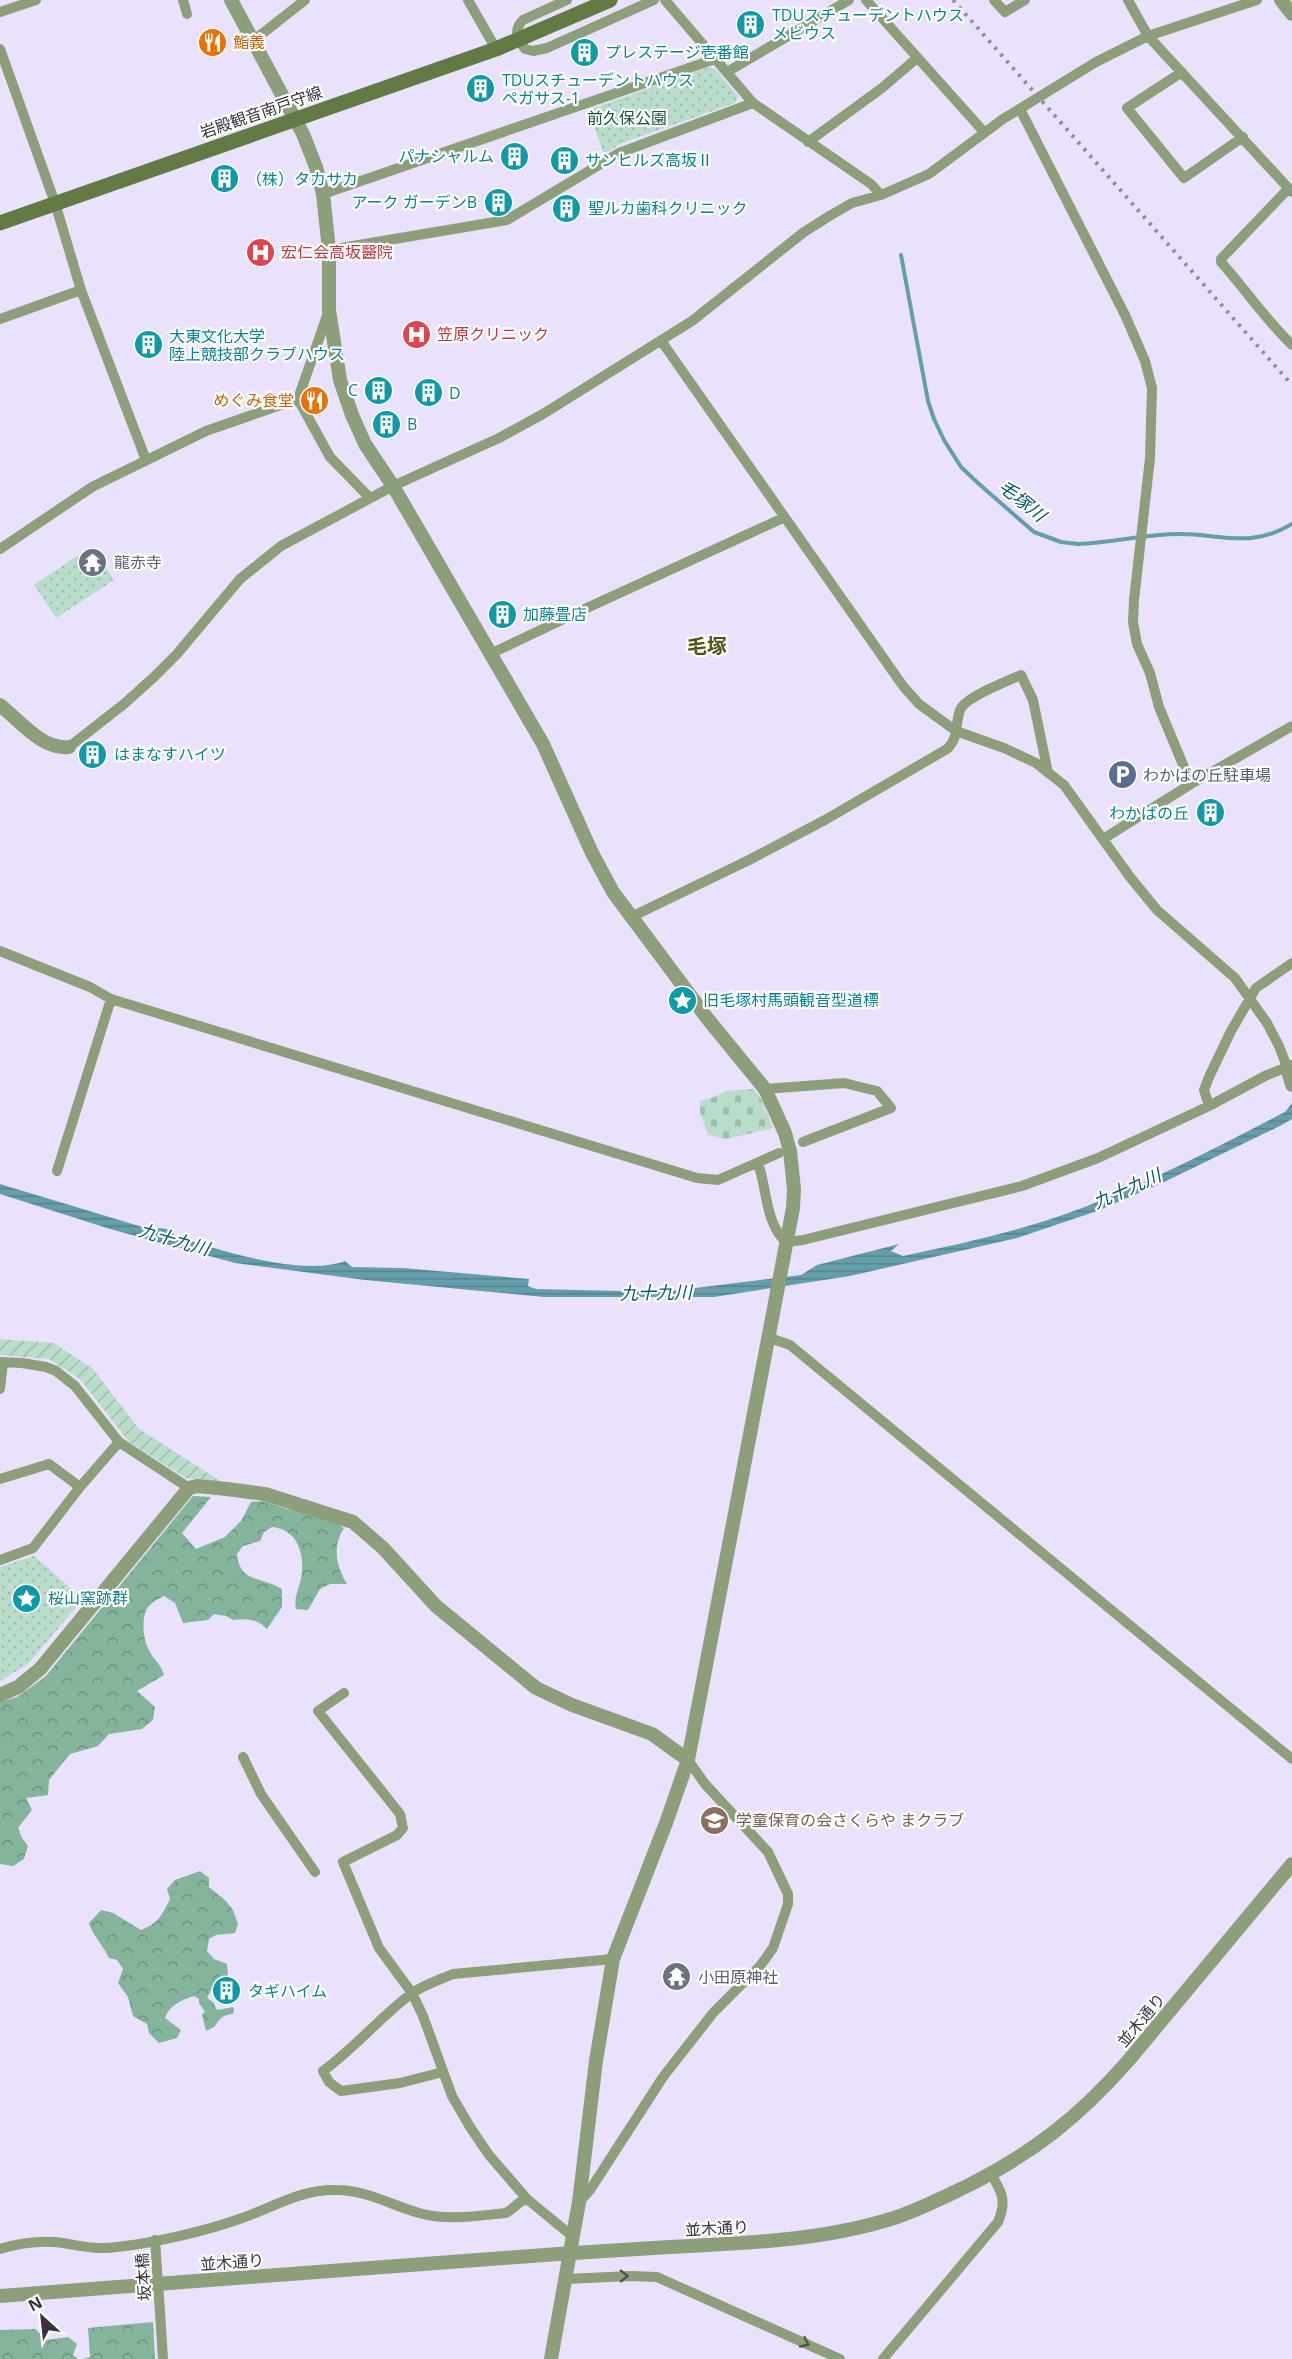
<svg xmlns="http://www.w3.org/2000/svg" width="1292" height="2359" font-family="'Open Sans','Noto Sans JP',sans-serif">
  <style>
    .forest { fill: url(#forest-crowns) }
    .cemetery { fill: url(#cemetery-stones) }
    .park { fill: url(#park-dots) }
    .garden { fill: url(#garden-furrows) }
    .water { fill: url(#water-rules) }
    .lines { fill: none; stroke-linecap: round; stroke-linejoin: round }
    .stream { stroke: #659eab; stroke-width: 4 }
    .minor { stroke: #8d9e7a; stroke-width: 10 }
    .tertiary { stroke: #8d9e7a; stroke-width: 14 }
    .secondary { stroke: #637a44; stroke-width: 15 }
    .rail { stroke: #918b9d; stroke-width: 4; stroke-dasharray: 3 6; stroke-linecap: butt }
    .minor-bridge { stroke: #8d9e7a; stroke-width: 10 }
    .oneway { stroke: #525450 }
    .labels { text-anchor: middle; stroke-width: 4.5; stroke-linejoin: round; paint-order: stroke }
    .culture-label { font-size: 16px; fill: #0d838f; stroke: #fff; text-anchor: start }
    .food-label { font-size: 16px; fill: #c56008; stroke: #fff; text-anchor: start }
    .street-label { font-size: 16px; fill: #38343e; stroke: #fff }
    .park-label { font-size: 16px; fill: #175139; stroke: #fff }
    .health-label { font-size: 16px; fill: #be3a42; stroke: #fff; text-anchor: start }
    .worship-label { font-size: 16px; fill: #5b616d; stroke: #fff; text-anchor: start }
    .service-label { font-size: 16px; fill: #4e5e75; stroke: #fff; text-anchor: start }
    .education-label { font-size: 16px; fill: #785e54; stroke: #fff; text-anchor: start }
    .water-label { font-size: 18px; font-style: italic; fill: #055968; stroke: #fff }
    .quarter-label { font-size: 20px; font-weight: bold; fill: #555114; stroke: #fff }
  </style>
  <defs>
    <pattern id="forest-crowns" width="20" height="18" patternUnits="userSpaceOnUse" patternTransform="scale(1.5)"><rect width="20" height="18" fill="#84b49b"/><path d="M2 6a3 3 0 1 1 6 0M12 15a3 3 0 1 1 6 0" fill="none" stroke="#6d9380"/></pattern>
    <pattern id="cemetery-stones" width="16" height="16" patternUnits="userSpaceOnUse" patternTransform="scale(1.5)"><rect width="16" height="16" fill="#badcca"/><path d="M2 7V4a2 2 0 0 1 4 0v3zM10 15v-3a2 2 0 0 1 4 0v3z" fill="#a1bdaf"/></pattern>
    <pattern id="park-dots" width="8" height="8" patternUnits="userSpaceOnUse" patternTransform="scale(1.5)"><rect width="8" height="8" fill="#badcca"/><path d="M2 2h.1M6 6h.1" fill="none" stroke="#a1bdaf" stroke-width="1.8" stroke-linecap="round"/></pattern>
    <pattern id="garden-furrows" width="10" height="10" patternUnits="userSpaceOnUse" patternTransform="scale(1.5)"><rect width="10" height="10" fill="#badcca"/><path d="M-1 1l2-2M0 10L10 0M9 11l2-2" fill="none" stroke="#a1bdaf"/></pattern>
    <pattern id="water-rules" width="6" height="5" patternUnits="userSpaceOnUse" patternTransform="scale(1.5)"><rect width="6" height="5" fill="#659eab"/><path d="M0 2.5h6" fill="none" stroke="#54828d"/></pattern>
  </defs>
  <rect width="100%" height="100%" fill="#eae2fc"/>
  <path class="forest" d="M193,1496L211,1497L182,1533L196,1549L225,1537L241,1521L251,1502L264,1501L287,1509L311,1513L332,1520L344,1528C332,1547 336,1565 347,1584H330L320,1589L308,1610L296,1609C293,1596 301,1586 302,1572C304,1550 295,1529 272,1527L264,1532L260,1541L243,1546L237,1554C240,1584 262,1576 282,1589V1607L267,1629C257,1619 247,1618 233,1620L226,1616L214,1614L208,1620L183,1623L175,1603L164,1596C158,1599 152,1602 148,1607C141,1616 143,1641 149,1650C154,1661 160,1662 164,1675L137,1691L155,1707L153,1720L142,1729L109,1734L98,1746L70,1754L49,1780L48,1795L26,1798L32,1810L18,1828L22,1838L28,1846L24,1859L13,1866L0,1864V1702L17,1697L46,1676Z
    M200,1871L209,1878V1887L226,1901L233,1910L238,1924L235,1933L216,1935L209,1939L207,1951L214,1959L227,1964L228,1976L212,1988L207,1998L213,2002L217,2010L233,2007L234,2009L233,2014C221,2015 220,2019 214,2027L206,2031L202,2014L205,2012L199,2003V1999L194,1996C182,2000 169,2005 165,2018L181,2030L177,2038L159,2043L149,2033L147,2024L133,2016L128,1997L118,1983L123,1969L117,1960L109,1958C103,1945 93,1936 89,1923L101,1910L113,1913L141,1930C160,1922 161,1916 170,1899L167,1889L175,1880Z
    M153,2322L155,2359H83L90,2357L88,2328Z
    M35,2329L47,2340L68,2337L77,2344L73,2355L78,2359H0V2330Z"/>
  <path class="cemetery" d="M754,1089L763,1102L773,1128L727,1139L708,1135L700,1112V1101L714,1097L725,1091Z"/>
  <path class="park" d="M709,67L716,70L738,96L735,103L622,143L604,154L588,110Z
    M92,546L114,580L56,618L34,585Z
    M34,1556L83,1599L28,1664L0,1681V1567Z"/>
  <path class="garden" d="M0,1339L54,1343L93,1369L139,1429L222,1482L186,1478L129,1442L80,1379L49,1359L0,1355Z"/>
  <path class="water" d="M1292,1103V1119L1280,1126L1164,1182L1097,1211L1017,1238L850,1276L714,1297H544L365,1280L235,1263L110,1229L0,1194V1184L149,1229C159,1228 170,1227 175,1236C218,1250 303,1277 345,1261L352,1267L403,1268L529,1279L528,1286L536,1289L663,1292L801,1275L817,1265L899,1244L891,1251L903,1256C955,1245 1007,1234 1057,1217C1136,1190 1211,1150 1285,1112Z"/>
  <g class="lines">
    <path class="stream" d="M901,255L928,401L934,419L944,440L961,467L979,484L1034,532L1061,542L1078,544C1112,543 1145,534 1179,534C1222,534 1250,549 1292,524"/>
    <path class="minor" d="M183,0L187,14
      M468,0L496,49
      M567,0L523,20C513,30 517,39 525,49L533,51L547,48L654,0
      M665,0L753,103L871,184L881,195
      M866,0L984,132
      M994,0L1005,12L1025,0
      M1128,0L1148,36L1292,192
      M0,12L36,0
      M254,40L305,0
      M0,49L55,203L81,290L146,460
      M727,72L849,0
      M1182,72L1127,108L1184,178L1243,137
      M1020,109L1125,315L1145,361L1152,388L1150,458L1134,600L1133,622L1137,644L1150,673L1159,707L1191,784
      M808,142L882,88L917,58
      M1288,189L1221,259V262C1245,289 1266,320 1292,345
      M323,194L715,59
      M329,250L507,220L619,153L753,103
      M0,319L81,290
      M662,342L903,686L919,704L956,731L1004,748L1036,763L1064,785L1130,877L1157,910L1235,978L1267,1023L1279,1046L1287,1067
      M298,399L330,457L370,498
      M0,549L92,487L206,431L298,399L329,310
      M490,654L589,607L783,518
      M69,747L124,704L154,677L177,654L240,579L281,546L393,486L499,438L543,414L692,321L804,232L831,215L852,203L881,195L929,174L1003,119L1096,62L1148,36L1257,0
      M1103,839L1191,784L1292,726
      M631,917L749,860L825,820L947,749C959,738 955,724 960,710C965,697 1008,681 1021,675L1033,700L1048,773
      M0,951L90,987L111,999L697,1178L718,1180L779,1153
      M765,1089L844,1083L877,1091L891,1108L803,1142
      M1209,1106L1204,1090L1209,1077L1231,1031L1256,988L1292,963
      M758,1163C767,1188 765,1223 786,1242L803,1240L1022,1186L1098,1158L1209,1106L1265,1076L1292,1065
      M57,1171L111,999
      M767,1337L790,1345L1292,1759
      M0,1362L22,1363L46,1367L56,1371L75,1386L119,1442L189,1488
      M0,1389L3,1362
      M0,1479L49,1464L80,1487
      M0,1560L33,1548L80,1487L119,1442
      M344,1693L318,1711L400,1814L403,1828L397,1835L343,1862L379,1948L412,1993L423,2016L452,2096L470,2127L489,2155L527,2199
      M243,1757L261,1794L315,1872
      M443,2072L400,2083L341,2091L329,2082L323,2071C355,2048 380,2017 411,1994C423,1985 439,1980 453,1974L613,1959
      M579,2202L590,2190L663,2077L713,2013L760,1966L773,1948L788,1904V1894L768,1852L705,1784L688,1760
      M0,2249C20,2243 42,2240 63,2243C82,2246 98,2250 117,2247C155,2243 210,2230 245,2217C275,2206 303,2189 336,2190C366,2190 391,2205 419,2213C446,2221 477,2216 505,2213C514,2210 517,2201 527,2199L572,2236
      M566,2279L631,2276L657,2277L840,2359
      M160,2312L163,2359
      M883,2359L998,2222C1007,2201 1002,2192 991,2174"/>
    <path class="tertiary" d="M231,0L303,134L316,167L323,194L329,250V310L340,380L352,415L365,444L393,486L543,744L592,853L613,892L707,1018L765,1089L785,1133L790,1151L794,1189L793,1208L688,1760L666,1823L613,1959L596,2061L579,2202L551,2359
      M1281,0L1292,14
      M0,705C20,721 42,750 69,747
      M1287,1067L1292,1085
      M0,1695L18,1687L40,1669L189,1488L197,1486L227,1489L265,1494L353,1522L383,1548L436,1606L536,1688L572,1705L652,1734L688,1760
      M0,2296C186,2282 372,2267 558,2254C595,2252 633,2249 671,2247C746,2243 821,2241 894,2218C918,2210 942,2198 965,2187C1032,2154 1079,2117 1128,2061L1292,1864"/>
    <path class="secondary" d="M0,223L496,49L610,0"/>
    <path class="rail" d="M953,0L1292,385"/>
    <path class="minor-bridge" d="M155,2240L160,2312"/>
  </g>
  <defs><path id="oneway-chevron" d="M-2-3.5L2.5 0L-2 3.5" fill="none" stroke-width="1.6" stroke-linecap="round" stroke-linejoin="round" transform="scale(1.5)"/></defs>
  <g class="oneway">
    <use href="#oneway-chevron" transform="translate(624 2276) rotate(-1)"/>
    <use href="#oneway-chevron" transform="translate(805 2343) rotate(25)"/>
  </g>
  <defs>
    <symbol id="building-disc" viewBox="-11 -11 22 22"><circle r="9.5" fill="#0f9aa8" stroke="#fff"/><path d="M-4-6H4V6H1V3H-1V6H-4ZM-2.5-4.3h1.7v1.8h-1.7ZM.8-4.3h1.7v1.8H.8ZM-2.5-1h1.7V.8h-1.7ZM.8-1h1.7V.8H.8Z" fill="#fff"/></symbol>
    <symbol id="restaurant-disc" viewBox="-11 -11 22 22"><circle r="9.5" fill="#e8710a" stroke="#fff"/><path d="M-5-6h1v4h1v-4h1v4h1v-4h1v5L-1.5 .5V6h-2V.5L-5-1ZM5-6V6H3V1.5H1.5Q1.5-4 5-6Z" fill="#fff"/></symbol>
    <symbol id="hospital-disc" viewBox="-11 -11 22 22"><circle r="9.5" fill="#e0444e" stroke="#fff"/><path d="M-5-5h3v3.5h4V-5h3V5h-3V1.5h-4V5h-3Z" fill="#fff"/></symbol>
    <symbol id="temple-disc" viewBox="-11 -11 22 22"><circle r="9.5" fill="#6b7280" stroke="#fff"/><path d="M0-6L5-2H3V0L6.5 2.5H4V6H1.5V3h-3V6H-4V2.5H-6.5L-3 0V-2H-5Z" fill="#fff"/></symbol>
    <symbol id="parking-disc" viewBox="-11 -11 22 22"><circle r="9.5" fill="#5c6f8a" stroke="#fff"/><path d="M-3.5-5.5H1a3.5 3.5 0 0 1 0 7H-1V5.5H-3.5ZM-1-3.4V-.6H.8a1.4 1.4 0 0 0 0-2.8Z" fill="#fff"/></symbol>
    <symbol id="sight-disc" viewBox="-11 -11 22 22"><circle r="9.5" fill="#0f9aa8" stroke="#fff"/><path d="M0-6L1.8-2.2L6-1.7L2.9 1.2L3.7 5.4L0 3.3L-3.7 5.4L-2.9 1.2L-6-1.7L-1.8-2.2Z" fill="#fff"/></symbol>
    <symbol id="school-disc" viewBox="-11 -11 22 22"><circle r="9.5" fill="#8d6e63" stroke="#fff"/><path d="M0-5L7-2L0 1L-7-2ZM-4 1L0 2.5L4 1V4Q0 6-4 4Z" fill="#fff"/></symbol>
  </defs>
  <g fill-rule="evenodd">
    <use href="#building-disc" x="734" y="8" width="33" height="33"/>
    <use href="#restaurant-disc" x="196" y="26" width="33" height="33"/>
    <use href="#building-disc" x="568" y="36" width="33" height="33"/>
    <use href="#building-disc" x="464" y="72" width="33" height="33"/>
    <use href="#building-disc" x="498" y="140" width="33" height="33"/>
    <use href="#building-disc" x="548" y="144" width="33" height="33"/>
    <use href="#building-disc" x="208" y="162" width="33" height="33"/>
    <use href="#building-disc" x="482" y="186" width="33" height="33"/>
    <use href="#building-disc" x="550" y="192" width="33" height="33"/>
    <use href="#hospital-disc" x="244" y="236" width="33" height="33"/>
    <use href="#hospital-disc" x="400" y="318" width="33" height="33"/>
    <use href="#building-disc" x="132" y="328" width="33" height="33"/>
    <use href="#building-disc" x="362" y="374" width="33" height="33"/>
    <use href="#building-disc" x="412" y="376" width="33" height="33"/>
    <use href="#restaurant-disc" x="298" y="384" width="33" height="33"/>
    <use href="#building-disc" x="370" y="408" width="33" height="33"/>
    <use href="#temple-disc" x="76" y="546" width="33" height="33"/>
    <use href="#building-disc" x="486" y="598" width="33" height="33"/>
    <use href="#building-disc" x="76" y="738" width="33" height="33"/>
    <use href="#parking-disc" x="1106" y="758" width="33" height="33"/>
    <use href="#building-disc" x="1194" y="796" width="33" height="33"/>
    <use href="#sight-disc" x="666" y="984" width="33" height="33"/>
    <use href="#sight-disc" x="10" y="1582" width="33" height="33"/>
    <use href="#school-disc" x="698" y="1804" width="33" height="33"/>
    <use href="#temple-disc" x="660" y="1960" width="33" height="33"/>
    <use href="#building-disc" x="210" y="1974" width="33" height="33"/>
  </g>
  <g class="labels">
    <g class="culture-label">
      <text x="772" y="21">TDUスチューデントハウス<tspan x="772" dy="18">メビウス</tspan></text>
      <text x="605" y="58">プレステージ壱番館</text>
      <text x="502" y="86">TDUスチューデントハウス<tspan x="502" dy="18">ペガサス-1</tspan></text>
      <text x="494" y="162" text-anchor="end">パナシャルム</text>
      <text x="585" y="166">サンヒルズ高坂Ⅱ</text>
      <text x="246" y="185">（株）タカサカ</text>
      <text x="477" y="208" text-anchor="end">アーク ガーデンB</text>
      <text x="588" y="214">聖ルカ歯科クリニック</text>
      <text x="169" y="342">大東文化大学<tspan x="169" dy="18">陸上競技部クラブハウス</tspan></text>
      <text x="358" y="396" text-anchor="end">C</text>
      <text x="449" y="399">D</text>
      <text x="407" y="430">B</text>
      <text x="523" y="620">加藤畳店</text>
      <text x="114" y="760">はまなすハイツ</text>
      <text x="1189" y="819" text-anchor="end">わかばの丘</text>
      <text x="703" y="1006">旧毛塚村馬頭観音型道標</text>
      <text x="48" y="1604">桜山窯跡群</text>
      <text x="248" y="1997">タギハイム</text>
    </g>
    <g class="food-label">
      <text x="233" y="48">鮨義</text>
      <text x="294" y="406" text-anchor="end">めぐみ食堂</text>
    </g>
    <g class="street-label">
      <text transform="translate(261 112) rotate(-19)" y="6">岩殿観音南戸守線</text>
      <text transform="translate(1141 2020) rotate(-50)" y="6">並木通り</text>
      <text transform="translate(717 2228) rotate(-3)" y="6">並木通り</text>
      <text transform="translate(232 2262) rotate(-4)" y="6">並木通り</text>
      <text transform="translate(143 2277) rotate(-94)" y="6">坂本橋</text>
    </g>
    <g class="park-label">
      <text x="627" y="124">前久保公園</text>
    </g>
    <g class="health-label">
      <text x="281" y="258">宏仁会高坂醫院</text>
      <text x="437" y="340">笠原クリニック</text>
    </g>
    <g class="worship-label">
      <text x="114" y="568">龍赤寺</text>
      <text x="698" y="1983">小田原神社</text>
    </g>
    <g class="service-label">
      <text x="1143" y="781">わかばの丘駐車場</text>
    </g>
    <g class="education-label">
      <text x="736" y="1826">学童保育の会さくらや まクラブ</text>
    </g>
    <g class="water-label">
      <text transform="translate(1022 501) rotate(39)" y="6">毛塚川</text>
      <text transform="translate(1127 1189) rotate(-24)" y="6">九十九川</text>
      <text transform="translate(174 1240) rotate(16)" y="6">九十九川</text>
      <text transform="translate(656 1293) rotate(-1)" y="6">九十九川</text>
    </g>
    <g class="quarter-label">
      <text x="707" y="653">毛塚</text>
    </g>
  </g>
  <g transform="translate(42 2317) rotate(333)" stroke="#ffffff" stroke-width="4.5" paint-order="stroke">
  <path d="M0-4.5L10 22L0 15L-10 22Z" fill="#38343e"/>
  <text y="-9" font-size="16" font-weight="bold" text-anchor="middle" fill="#38343e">N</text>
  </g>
</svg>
